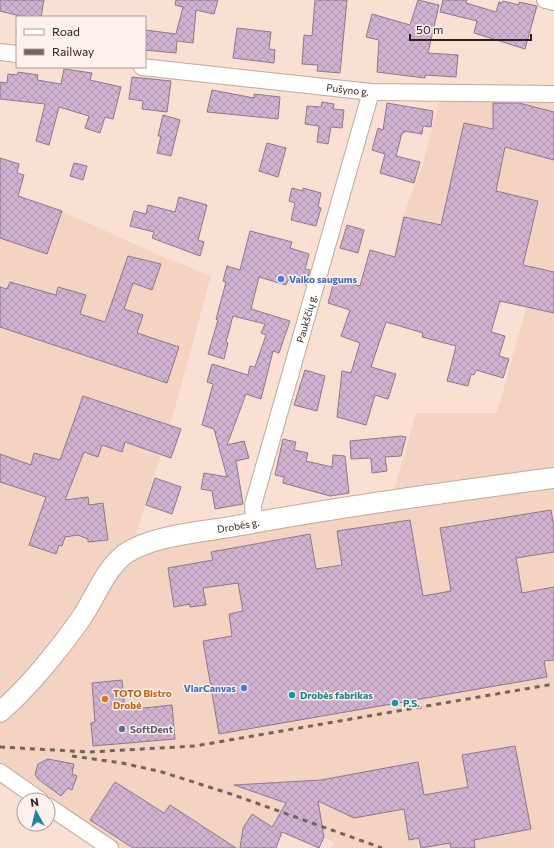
<svg xmlns="http://www.w3.org/2000/svg" width="554" height="848" font-family="Commissioner,sans-serif">
  <style>
    .built { fill: #f4d3c3 }
    .building { fill: url(#building-cross-hatch); stroke: #8b798a }
    .lines { fill: none; stroke-linecap: round; stroke-linejoin: round }
    .minor-casing { stroke: #c0a89b; stroke-width: 18 }
    .tertiary-casing { stroke: #c0a89b; stroke-width: 22 }
    .minor { stroke: #fff; stroke-width: 16 }
    .tertiary { stroke: #fff; stroke-width: 20 }
    .rail { stroke: #72635b; stroke-width: 3; stroke-dasharray: 5 5; stroke-linecap: butt }
    .shop-dot { fill: #3f7fe0; stroke: #fcf1ec; stroke-width: 1.5 }
    .culture-dot { fill: #0f9aa8; stroke: #fcf1ec; stroke-width: 1.5 }
    .food-dot { fill: #e8710a; stroke: #fcf1ec; stroke-width: 1.5 }
    .service-dot { fill: #5c6f8a; stroke: #fcf1ec; stroke-width: 1.5 }
    .labels { text-anchor: middle; stroke-width: 3; stroke-linejoin: round; paint-order: stroke }
    .street-label { font-size: 10px; fill: #2a211c; stroke: #fcf1ec }
    .shop-label { font-size: 10px; font-weight: bold; fill: #366cbe; stroke: #fcf1ec; text-anchor: start }
    .food-label { font-size: 10px; font-weight: bold; fill: #c56008; stroke: #fcf1ec; text-anchor: start }
    .culture-label { font-size: 10px; font-weight: bold; fill: #0d838f; stroke: #fcf1ec; text-anchor: start }
    .service-label { font-size: 10px; font-weight: bold; fill: #4e5e75; stroke: #fcf1ec; text-anchor: start }
  </style>
  <defs>
    <pattern id="building-cross-hatch" width="8" height="8" patternUnits="userSpaceOnUse"><rect width="8" height="8" fill="#d0b1cf"/><path d="M0 0l8 8M0 8l8-8" fill="none" stroke="#b398b1"/></pattern>
  </defs>
  <rect width="100%" height="100%" fill="#fae0d3"/>
  <path class="built" d="M543,100L554,103V848H331L334,842L276,818L257,848H110L0,772V190L62,211L161,256L211,276L174,412L136,534L263,510L394,490L416,413H497L526,308L388,276L403,216L423,164L439,101Z"/>
  <path class="building" d="M0,0H44L41,17H24L0,11Z
    M176,0H218L214,14L196,10L193,43L177,41L176,53L145,50V30L176,34L183,7L175,5Z
    M315,0H347L340,73L317,71L318,65L302,64L304,35L312,36Z
    M418,0L439,5L428,53L458,55L456,77L425,75V78L377,72L379,40L366,37L372,14L410,25Z
    M443,0H467L466,3L496,12L499,2L502,3L503,1L519,5V2L537,6L525,49L474,33L477,21L440,12Z
    M237,28L271,32L269,49L275,50L274,63L233,58Z
    M64,69L92,73L90,80L121,87L113,119L105,117L100,133L85,128L89,116L59,107L49,145L36,141L45,104L0,99V82L7,83L8,74L17,75L18,72L38,75L37,80L61,84Z
    M132,77L171,81L167,112L142,109L143,101L129,99Z
    M212,90L254,98V94L280,97L278,119L207,112Z
    M322,102L334,104L333,109L344,110L342,128L331,127L328,144L317,142L319,126L305,124L307,106L321,107Z
    M387,103L433,111L431,127L423,126L422,134L404,131V133H402L396,156L420,162L414,183L380,173L385,154L372,150L378,128L383,130Z
    M493,103H519L554,112V160L505,147L496,191L538,201L523,265L554,272V313L500,301L491,332L505,336L499,356L509,359L503,378L476,370L474,375L471,374L468,386L447,381L456,346L422,337L423,333L386,322L371,367L396,374L388,399L375,395L366,425L337,417L342,371L351,373L360,343L341,336L350,310L328,303L335,278L360,286L370,250L395,257L404,217L441,225L464,123L493,129Z
    M163,115L180,120L171,156L157,153L161,136H158Z
    M267,143L286,148L278,177L259,171Z
    M0,158L19,164L17,173L24,175L18,196L62,211L47,254L0,238Z
    M74,163L87,166L83,180L70,176Z
    M292,188L303,191V188L321,193L318,207L321,208L316,226L291,220L295,203L289,201Z
    M179,197L207,205L198,240L204,242L200,256L152,238L154,232L130,226L134,211L146,214L148,205L175,212Z
    M347,225L364,230L358,253L340,248Z
    M250,231L292,242L290,248L309,254L305,269L310,270L306,285L288,280L286,285L259,277L251,309L290,321L279,353L273,351L261,399L246,394L227,445L244,441L249,458L236,461L243,504L215,509L212,491L201,489L204,473L227,477L214,429L202,425L213,384L207,382L212,364L248,375L250,366L255,367L266,335L261,333L265,324L233,316L226,342L228,343L224,359L208,354L218,320L216,319L226,282L223,281L227,266L240,270Z
    M128,256L161,264L152,290L133,283L124,309L143,315L137,333L179,347L167,383L0,327V287L7,289L10,282L56,295L58,287L86,295L80,314L105,322Z
    M305,370L325,376L317,411L294,405Z
    M83,396L181,429L171,458L125,442L122,452L102,445L98,457L84,452L65,500L88,497L89,505L103,503L108,540L88,542V539L78,535L65,537L62,546L59,545L56,554L29,545L46,497L0,482V454L31,465L34,453L60,460Z
    M401,436L406,437L401,456L385,457L387,471L372,473L371,458L351,459L350,441Z
    M283,439L296,442L294,450L308,453L306,461L332,467L333,455L345,456L349,493L330,496L283,483L284,477L275,475Z
    M155,478L181,487L172,514L146,505Z
    M551,510L554,528V552L516,558L522,593L554,587V660L544,661L547,677L219,734L203,641L232,636L229,614L243,611L238,583L203,588L206,605L190,607V604L174,607L168,568L213,560L211,552L310,534L316,569L342,565L337,531L410,520L423,596L451,591L440,528Z
    M122,680L125,710L172,705L175,739L93,746L91,723L95,722L92,683Z
    M515,746L531,829L474,840L475,848H451L450,843L421,848L419,838L409,840L404,809L354,818L318,801L324,837L319,848L282,832L276,848H240L243,828L252,814L272,827L286,803L234,785L321,780L418,762L424,795L468,787L462,755Z
    M48,759L74,764L72,774L77,776L72,790L68,788L61,796L38,779L35,774L38,764Z
    M115,782L164,813L170,805L236,848H133L90,820Z"/>
  <g class="lines">
    <defs>
      <g id="minor">
        <path d="M545,0L554,2"/>
        <path d="M0,52L17,54"/>
        <path id="s1" d="M142,67L371,92L554,94"/>
        <path id="s2" d="M254,522L253,505L371,92"/>
        <path d="M0,772L40,800"/>
        <path d="M48,806L110,848"/>
      </g>
      <g id="tertiary">
        <path id="s3" d="M0,712C27,689 59,650 80,620C95,599 104,570 125,554C151,536 199,532 230,527C338,507 446,492 554,478"/>
      </g>
    </defs>
    <use href="#minor" class="minor-casing"/>
    <use href="#tertiary" class="tertiary-casing"/>
    <use href="#minor" class="minor"/>
    <use href="#tertiary" class="tertiary"/>
    <path class="rail" d="M0,747L90,752L195,746L554,684
      M72,756L122,763L162,772L231,794L382,848"/>
  </g>
  <g class="shop-dot">
    <circle cx="281" cy="279" r="4"/>
    <circle cx="244" cy="688" r="4"/>
  </g>
  <g class="culture-dot">
    <circle cx="292" cy="695" r="4"/>
    <circle cx="395" cy="703" r="4"/>
  </g>
  <circle class="food-dot" cx="105" cy="699" r="4"/>
  <circle class="service-dot" cx="122" cy="729" r="4"/>
  <g class="labels">
    <g class="street-label">
      <text dy="4" stroke="none"><textPath href="#s1" startOffset="207">Pušyno g.</textPath></text>
      <text dy="4" stroke="none"><textPath href="#s2" startOffset="211">Paukščių g.</textPath></text>
      <text dy="4" stroke="none"><textPath href="#s3" startOffset="320">Drobės g.</textPath></text>
    </g>
    <g class="shop-label">
      <text x="289" y="283">Vaiko saugums</text>
      <text x="236" y="692" text-anchor="end">ViarCanvas</text>
    </g>
    <g class="food-label">
      <text x="113" y="697">TOTO Bistro<tspan x="113" dy="12">Drobė</tspan></text>
    </g>
    <g class="culture-label">
      <text x="300" y="699">Drobės fabrikas</text>
      <text x="403" y="707">P.S.</text>
    </g>
    <g class="service-label">
      <text x="130" y="733">SoftDent</text>
    </g>
  </g>
  <rect x="16" y="16" width="130" height="52" fill="#fcf1ec" stroke="#a89e99"/>
  <rect x="24" y="29" width="20" height="6" fill="#ffffff" stroke="#a89e99"/>
  <text x="52" y="36" font-size="12" fill="#2a211c">Road</text>
  <rect x="24" y="49" width="20" height="6" fill="#72635b" stroke="#a89e99"/>
  <text x="52" y="56" font-size="12" fill="#2a211c">Railway</text>
  <g transform="translate(36 812) rotate(352)"><circle r="19" fill="#fcf1ec" stroke="#a89e99"/>
  <path d="M0-3L7 15L0 10L-7 15Z" fill="#1b82ab"/>
  <text y="-6" font-size="11" font-weight="bold" text-anchor="middle" fill="#2a211c">N</text>
  </g>
  <path d="M410 34v6h121v-6" fill="none" stroke="#2a211c" stroke-width="2"/>
  <text x="416" y="34" font-size="12" fill="#2a211c" stroke="#fcf1ec" stroke-width="3" paint-order="stroke">50 m</text>
</svg>
